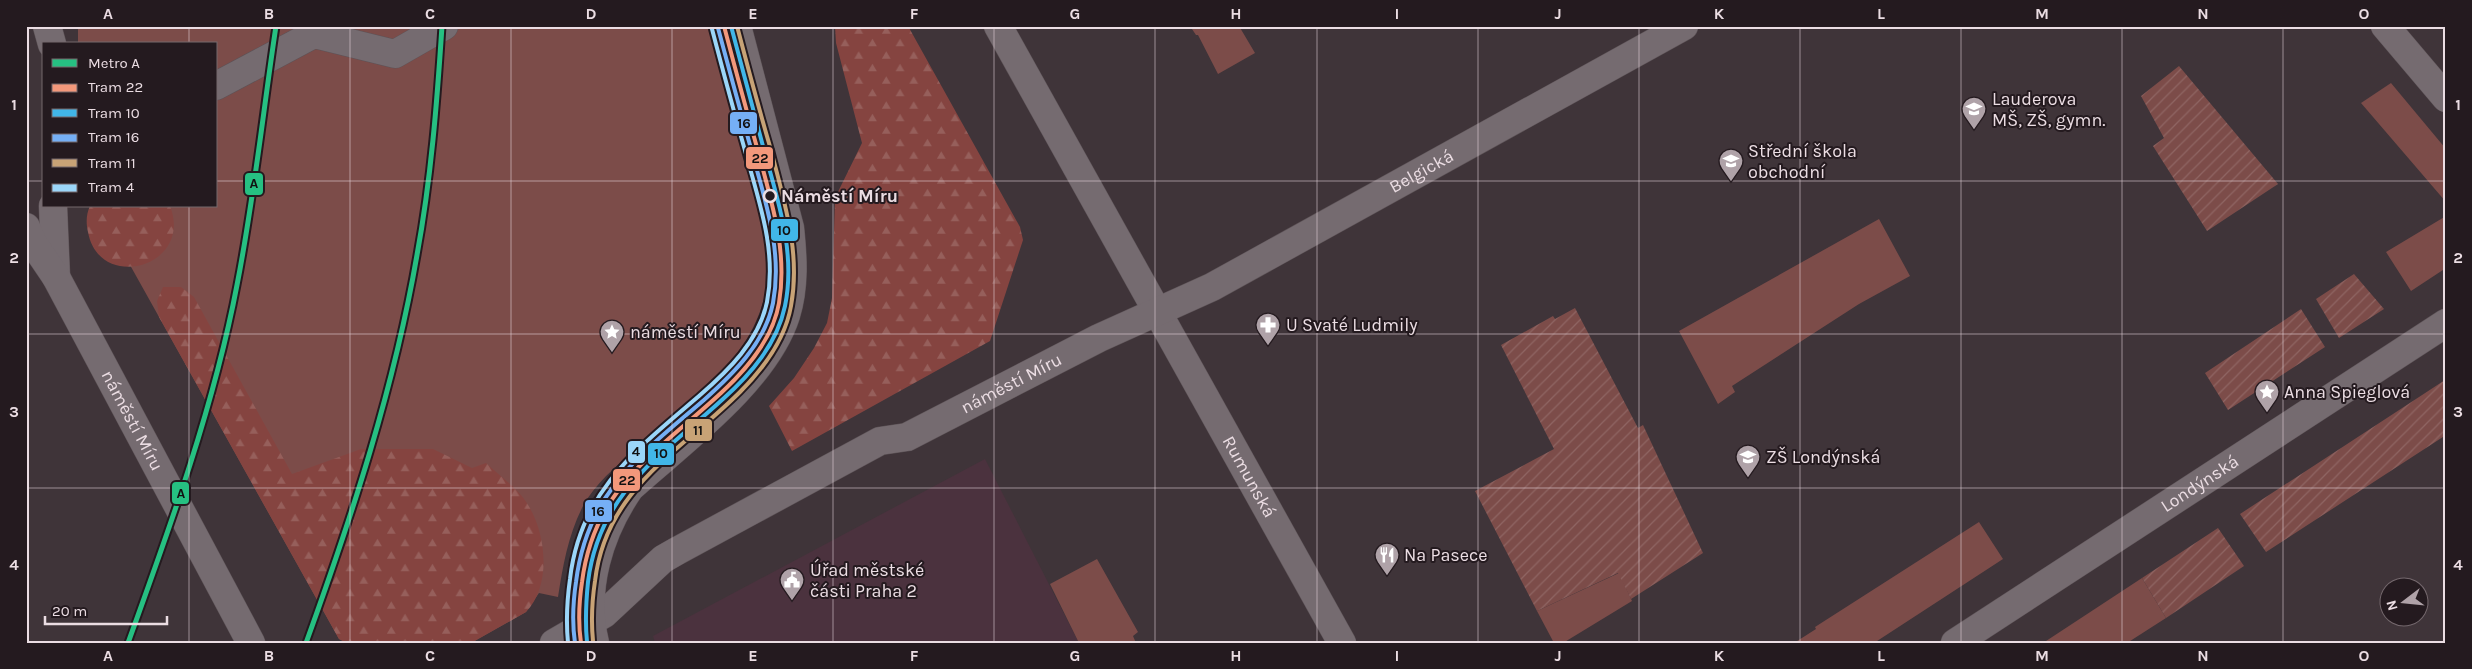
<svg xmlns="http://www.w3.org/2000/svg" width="2472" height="669" font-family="Karla,sans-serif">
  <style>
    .built { fill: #4b323e }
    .green { fill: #7c4c49 }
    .forest { fill: url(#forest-firs) }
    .garden { fill: url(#garden-furrows) }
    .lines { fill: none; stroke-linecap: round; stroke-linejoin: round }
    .minor-casing { stroke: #5d5357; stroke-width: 29 }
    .minor { stroke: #756b70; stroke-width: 28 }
    .tram-1-casing { stroke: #241a1f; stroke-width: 8 }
    .tram-2-casing { stroke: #241a1f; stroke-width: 8 }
    .tram-3-casing { stroke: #241a1f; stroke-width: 8 }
    .tram-4-casing { stroke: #241a1f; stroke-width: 8 }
    .tram-5-casing { stroke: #241a1f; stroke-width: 8 }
    .tram-1 { stroke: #f3987b; stroke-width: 4 }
    .tram-2 { stroke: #41b6e8; stroke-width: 4 }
    .tram-3 { stroke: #75aff5; stroke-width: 4 }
    .tram-4 { stroke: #c8a376; stroke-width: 4 }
    .tram-5 { stroke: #9bd6f9; stroke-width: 4 }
    .metro-1-casing { stroke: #241a1f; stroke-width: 9 }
    .metro-1 { stroke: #26c082; stroke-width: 5 }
    .grid { fill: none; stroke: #ebdde3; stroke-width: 1; stroke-opacity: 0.55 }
    .stop-dot { fill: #241a1f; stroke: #ebdde3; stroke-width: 2.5 }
    .labels { text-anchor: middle; stroke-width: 4; stroke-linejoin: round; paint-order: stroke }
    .poi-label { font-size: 18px; fill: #ebdde3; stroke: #241a1f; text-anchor: start }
    .street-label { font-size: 18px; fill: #ebdde3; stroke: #241a1f }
    .stop-label { font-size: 18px; font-weight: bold; fill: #ebdde3; stroke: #241a1f; text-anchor: start }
    .line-badge { stroke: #241a1f; stroke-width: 2 }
    .pale-badge-label { font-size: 14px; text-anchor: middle; font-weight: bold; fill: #111 }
    .neatline { fill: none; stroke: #ebdde3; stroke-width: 2 }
    .grid-label { font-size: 16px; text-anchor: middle; font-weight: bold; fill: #ebdde3 }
  </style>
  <defs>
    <pattern id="forest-firs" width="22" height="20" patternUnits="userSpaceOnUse" patternTransform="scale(1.25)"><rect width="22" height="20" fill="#854440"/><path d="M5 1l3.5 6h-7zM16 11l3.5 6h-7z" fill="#965f5b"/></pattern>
    <pattern id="garden-furrows" width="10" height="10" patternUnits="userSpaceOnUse" patternTransform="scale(1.25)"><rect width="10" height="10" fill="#7c4c49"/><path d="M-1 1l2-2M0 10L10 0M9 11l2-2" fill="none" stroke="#8f6563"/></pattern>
  </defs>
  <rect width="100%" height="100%" fill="#3f3439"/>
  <path class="built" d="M985,459L1079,643H655L653,636Z"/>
  <path class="green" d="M78,26H713C725,70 736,114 748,158C758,194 771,230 769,269C763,355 693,398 634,451C615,467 595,484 583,506C568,535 563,566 558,597L539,593L526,612L471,643H347L339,639L97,206H216V44H78Z
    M1190,26H1239L1255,53L1218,74L1198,35H1196Z
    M2391,83L2446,149V202L2361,103Z
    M2446,216V268L2411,291L2386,252Z
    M1879,219L1910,276L1859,304L1732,386L1735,392L1718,404L1679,331Z
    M1979,522L2003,559L1874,643H1794L1816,629L1815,627Z
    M1097,559L1138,632L1133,636L1136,643H1079L1050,584Z
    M1619,573L1632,601L1563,643H1554L1537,611Z
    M2142,578L2166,618L2127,643H2043Z"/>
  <path class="forest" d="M835,26H908L1020,227L1023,240L990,341L792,451L769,406L794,378L814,348L827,323L832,298L835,198L862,143L836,43Z
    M90,206H170C194,267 99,293 88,232C86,224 86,214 90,206Z
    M163,287H181L194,297L292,474L361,449H433L472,468L486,463C497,473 510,483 520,494C546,523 554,583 526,612L471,643H347L339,639L159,317L157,301Z"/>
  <path class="garden" d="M2179,66L2278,184L2207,231L2153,146L2164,138L2141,96Z
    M2354,274L2384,309L2339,338L2316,299Z
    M1575,308L1638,428L1643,425L1703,553L1631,599L1618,573L1537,611L1475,491L1554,449L1501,345L1553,316L1555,319Z
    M2301,309L2325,347L2228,410L2205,373Z
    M2445,380L2446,435L2266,552L2240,514Z
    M2218,528L2244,566L2166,618L2142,578Z"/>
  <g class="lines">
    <defs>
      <g id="minor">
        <path d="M47,26L52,44"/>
        <path id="s1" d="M998,26L1342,643"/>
        <path d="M2385,26L2446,98"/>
        <path d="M216,86L314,34L395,54L444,26"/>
        <path d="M53,206L56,277"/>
        <path id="s2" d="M26,227L33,243L56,277L251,643"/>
        <path id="s3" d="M554,643L604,614L663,559L677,551L880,441L907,437L1099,338L1212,287L1684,26"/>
        <path d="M595,643C582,589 599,533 630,488C681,442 765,381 786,315C795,286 793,257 790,228L737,26"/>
        <path id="s4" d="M1955,643L2446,323"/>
      </g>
    </defs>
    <use href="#minor" class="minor-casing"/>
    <use href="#minor" class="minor"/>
    <defs>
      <path id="tram-1" d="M581,643C578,623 579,602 582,582C594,487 656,453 721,393C747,369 773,339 779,303C788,250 771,201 758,151C746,109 735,68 724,26"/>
      <path id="tram-2" d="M587,642C585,622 586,602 588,582C599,492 662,455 723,399C751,374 777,344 785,306C796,253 778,201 764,150C753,109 742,68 731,26"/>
      <path id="tram-3" d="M575,643C572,623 573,602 576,582C587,492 640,455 704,400C733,374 765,343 773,303C783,251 765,201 752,152C740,110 729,69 718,28"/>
      <path id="tram-4" d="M593,641C591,621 592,601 595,581C606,488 680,452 740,392C764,368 785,340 791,306C801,252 784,202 771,150C759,109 748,68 737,26"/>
      <path id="tram-5" d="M568,643C566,622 567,600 570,579C580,491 637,449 699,396C728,371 759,341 767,302C777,251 759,202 746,154C734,112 723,71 712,29"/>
    </defs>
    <use href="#tram-1" class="tram-1-casing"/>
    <use href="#tram-2" class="tram-2-casing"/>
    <use href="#tram-3" class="tram-3-casing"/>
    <use href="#tram-4" class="tram-4-casing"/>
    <use href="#tram-5" class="tram-5-casing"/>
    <use href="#tram-1" class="tram-1"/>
    <use href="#tram-2" class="tram-2"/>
    <use href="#tram-3" class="tram-3"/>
    <use href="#tram-4" class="tram-4"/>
    <use href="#tram-5" class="tram-5"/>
    <defs>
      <path id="metro-1" d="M128,643C170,527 214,406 237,285C254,199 263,112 276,26
        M306,643C352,516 394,388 417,255C431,179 437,103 442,26"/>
    </defs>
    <use href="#metro-1" class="metro-1-casing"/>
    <use href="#metro-1" class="metro-1"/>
  </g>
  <path class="grid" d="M189,26V44M350,26V643M511,26V643M672,26V643M833,26V643M994,26V643M1155,26V643M1317,26V643M1478,26V643M1639,26V643M1800,26V643M1961,26V643M2122,26V643M2283,26V643M26,181H44M216,181H2446M189,206V643M26,334H2446M26,488H2446"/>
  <defs>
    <symbol id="school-pin" viewBox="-11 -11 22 30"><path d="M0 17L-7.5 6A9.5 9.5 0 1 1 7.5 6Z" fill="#afa2a8" stroke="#241a1f"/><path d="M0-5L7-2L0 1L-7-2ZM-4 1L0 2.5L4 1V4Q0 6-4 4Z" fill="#fff"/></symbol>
    <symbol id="university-pin" viewBox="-11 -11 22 30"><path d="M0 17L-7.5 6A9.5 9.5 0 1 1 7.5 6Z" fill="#afa2a8" stroke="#241a1f"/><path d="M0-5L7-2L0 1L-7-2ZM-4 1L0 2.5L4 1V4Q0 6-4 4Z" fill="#fff"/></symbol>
    <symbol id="pharmacy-pin" viewBox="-11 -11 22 30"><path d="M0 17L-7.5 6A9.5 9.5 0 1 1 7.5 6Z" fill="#afa2a8" stroke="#241a1f"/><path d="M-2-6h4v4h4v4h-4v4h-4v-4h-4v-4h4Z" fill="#fff"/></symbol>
    <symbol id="sight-pin" viewBox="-11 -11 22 30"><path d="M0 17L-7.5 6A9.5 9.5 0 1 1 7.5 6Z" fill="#afa2a8" stroke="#241a1f"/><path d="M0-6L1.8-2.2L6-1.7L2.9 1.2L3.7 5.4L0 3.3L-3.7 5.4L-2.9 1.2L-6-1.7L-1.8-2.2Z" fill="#fff"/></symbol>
    <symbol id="restaurant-pin" viewBox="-11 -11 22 30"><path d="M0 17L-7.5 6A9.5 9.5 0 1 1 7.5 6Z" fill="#afa2a8" stroke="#241a1f"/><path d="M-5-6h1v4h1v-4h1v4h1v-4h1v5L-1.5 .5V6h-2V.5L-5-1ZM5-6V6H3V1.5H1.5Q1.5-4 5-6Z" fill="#fff"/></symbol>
    <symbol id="civic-pin" viewBox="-11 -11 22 30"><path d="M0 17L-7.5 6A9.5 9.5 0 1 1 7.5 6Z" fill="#afa2a8" stroke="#241a1f"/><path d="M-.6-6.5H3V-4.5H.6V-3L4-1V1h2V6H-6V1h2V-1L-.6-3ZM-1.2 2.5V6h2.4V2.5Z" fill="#fff"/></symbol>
  </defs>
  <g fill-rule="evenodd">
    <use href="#school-pin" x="1960" y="95" width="28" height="38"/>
    <use href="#university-pin" x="1717" y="147" width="28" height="38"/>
    <use href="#pharmacy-pin" x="1254" y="311" width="28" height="38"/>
    <use href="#sight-pin" x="598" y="318" width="28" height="38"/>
    <use href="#sight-pin" x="2253" y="378" width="28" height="38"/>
    <use href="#school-pin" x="1734" y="443" width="28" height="38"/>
    <use href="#restaurant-pin" x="1373" y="541" width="28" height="38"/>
    <use href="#civic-pin" x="778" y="566" width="28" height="38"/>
  </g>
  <circle class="stop-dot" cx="770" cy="196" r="6"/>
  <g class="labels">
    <g class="poi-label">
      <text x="1992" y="105">Lauderova<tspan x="1992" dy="21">MŠ, ZŠ, gymn.</tspan></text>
      <text x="1748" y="157">Střední škola<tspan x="1748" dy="21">obchodní</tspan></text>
      <text x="1286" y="331">U Svaté Ludmily</text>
      <text x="630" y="338">náměstí Míru</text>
      <text x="2284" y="398">Anna Spieglová</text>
      <text x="1766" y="463">ZŠ Londýnská</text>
      <text x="1404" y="561">Na Pasece</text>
      <text x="810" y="576">Úřad městské<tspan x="810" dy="21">části Praha 2</tspan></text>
    </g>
    <g class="street-label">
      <text dy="6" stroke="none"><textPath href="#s3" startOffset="992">Belgická</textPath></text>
      <text dy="6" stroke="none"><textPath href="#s3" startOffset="530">náměstí Míru</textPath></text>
      <text dy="6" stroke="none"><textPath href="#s2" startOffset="221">náměstí Míru</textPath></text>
      <text dy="6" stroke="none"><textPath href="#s1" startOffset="516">Rumunská</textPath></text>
      <text dy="6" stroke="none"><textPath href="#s4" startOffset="292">Londýnská</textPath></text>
    </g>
    <g class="stop-label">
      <text x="781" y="202">Náměstí Míru</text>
    </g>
  </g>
  <g class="line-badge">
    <rect x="729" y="111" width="29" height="24" rx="5" fill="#75aff5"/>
    <rect x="745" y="146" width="29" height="24" rx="5" fill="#f3987b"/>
    <rect x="244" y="172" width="20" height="24" rx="5" fill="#26c082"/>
    <rect x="770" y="218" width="29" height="24" rx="5" fill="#41b6e8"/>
    <rect x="684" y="418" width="29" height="24" rx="5" fill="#c8a376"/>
    <rect x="627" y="440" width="19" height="24" rx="5" fill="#9bd6f9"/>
    <rect x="647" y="442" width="28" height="24" rx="5" fill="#41b6e8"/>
    <rect x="612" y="468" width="29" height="24" rx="5" fill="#f3987b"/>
    <rect x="171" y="481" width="19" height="24" rx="5" fill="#26c082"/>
    <rect x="584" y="499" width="29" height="24" rx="5" fill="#75aff5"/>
  </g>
  <g class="pale-badge-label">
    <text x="744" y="128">16</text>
    <text x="760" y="163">22</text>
    <text x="254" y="188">A</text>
    <text x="784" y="235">10</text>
    <text x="698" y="435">11</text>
    <text x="636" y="456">4</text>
    <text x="661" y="458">10</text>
    <text x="627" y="485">22</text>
    <text x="181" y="498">A</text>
    <text x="598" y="516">16</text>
  </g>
  <rect width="2472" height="669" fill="none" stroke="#241a1f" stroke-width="55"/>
  <rect x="42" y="42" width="175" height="165" fill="#241a1f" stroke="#74686d"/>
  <rect x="52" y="59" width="25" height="8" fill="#26c082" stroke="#74686d"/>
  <text x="88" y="68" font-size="15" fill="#ebdde3">Metro A</text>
  <rect x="52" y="84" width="25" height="8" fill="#f3987b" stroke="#74686d"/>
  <text x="88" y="92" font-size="15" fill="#ebdde3">Tram 22</text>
  <rect x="52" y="109" width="25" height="8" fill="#41b6e8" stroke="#74686d"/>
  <text x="88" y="118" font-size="15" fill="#ebdde3">Tram 10</text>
  <rect x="52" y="134" width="25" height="8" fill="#75aff5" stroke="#74686d"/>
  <text x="88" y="142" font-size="15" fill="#ebdde3">Tram 16</text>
  <rect x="52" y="159" width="25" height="8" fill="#c8a376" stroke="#74686d"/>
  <text x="88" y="168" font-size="15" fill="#ebdde3">Tram 11</text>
  <rect x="52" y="184" width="25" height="8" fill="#9bd6f9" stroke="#74686d"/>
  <text x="88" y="192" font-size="15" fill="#ebdde3">Tram 4</text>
  <g transform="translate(2404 602) rotate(254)"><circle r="24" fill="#241a1f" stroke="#74686d"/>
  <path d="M0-4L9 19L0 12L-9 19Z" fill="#afa2a8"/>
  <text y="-8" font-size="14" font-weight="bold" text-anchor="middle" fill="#ebdde3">N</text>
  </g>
  <path d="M45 616v8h122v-8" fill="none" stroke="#ebdde3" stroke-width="2.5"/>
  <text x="52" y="616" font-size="15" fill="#ebdde3" stroke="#241a1f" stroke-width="4" paint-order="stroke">20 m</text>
  <rect x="28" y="28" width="2416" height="614" class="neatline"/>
  <g class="grid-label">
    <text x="108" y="19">A</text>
    <text x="269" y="19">B</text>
    <text x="430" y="19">C</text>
    <text x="591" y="19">D</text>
    <text x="753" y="19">E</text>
    <text x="914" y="19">F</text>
    <text x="1075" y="19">G</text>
    <text x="1236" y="19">H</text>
    <text x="1397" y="19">I</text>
    <text x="1558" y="19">J</text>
    <text x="1719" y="19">K</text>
    <text x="1881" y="19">L</text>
    <text x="2042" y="19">M</text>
    <text x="2203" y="19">N</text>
    <text x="2364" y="19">O</text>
    <text x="14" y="110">1</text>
    <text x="2458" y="110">1</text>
    <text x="14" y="263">2</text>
    <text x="2458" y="263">2</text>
    <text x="14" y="417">3</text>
    <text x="2458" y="417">3</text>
    <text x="14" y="570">4</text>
    <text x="2458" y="570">4</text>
    <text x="108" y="661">A</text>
    <text x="269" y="661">B</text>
    <text x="430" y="661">C</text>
    <text x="591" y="661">D</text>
    <text x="753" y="661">E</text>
    <text x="914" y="661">F</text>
    <text x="1075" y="661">G</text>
    <text x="1236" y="661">H</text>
    <text x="1397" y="661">I</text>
    <text x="1558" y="661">J</text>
    <text x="1719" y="661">K</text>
    <text x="1881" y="661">L</text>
    <text x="2042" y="661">M</text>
    <text x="2203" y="661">N</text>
    <text x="2364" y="661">O</text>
  </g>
</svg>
